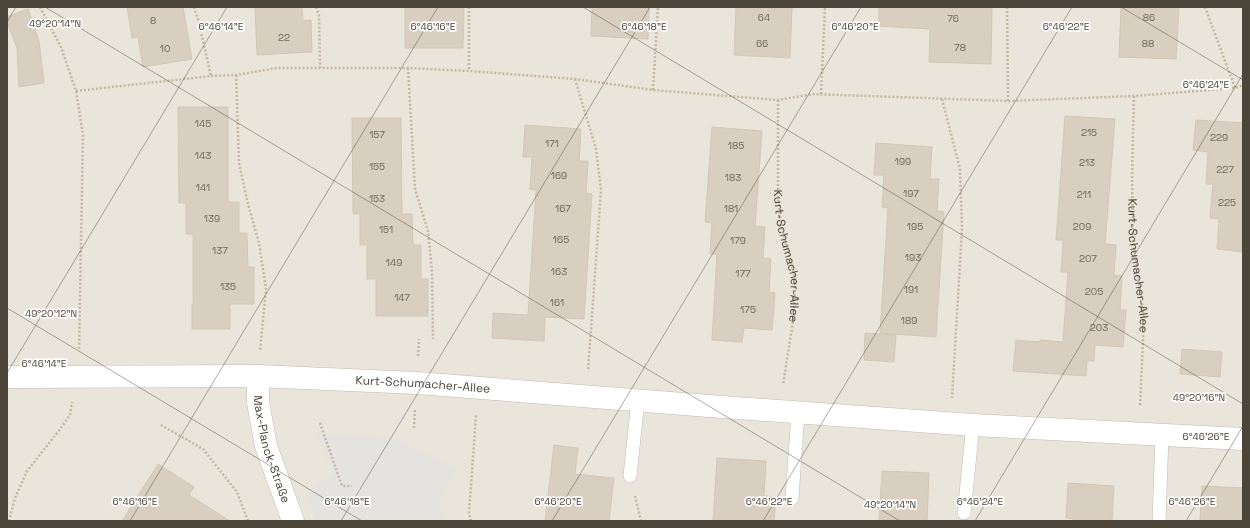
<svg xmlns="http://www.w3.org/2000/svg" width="1250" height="528" font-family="'Space Grotesk',sans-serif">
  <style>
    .residential { fill: #eae5da }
    .parking { fill: #e5e3e0 }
    .building { fill: #d8cfc1; stroke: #d3c7b4 }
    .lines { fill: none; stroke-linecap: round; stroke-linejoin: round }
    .service-casing { stroke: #c2bbae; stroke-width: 14 }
    .minor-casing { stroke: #c2bbae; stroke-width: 23 }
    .path { stroke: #c4b79f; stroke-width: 2.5; stroke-dasharray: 2 2; stroke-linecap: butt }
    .service { stroke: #fff; stroke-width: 13 }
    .minor { stroke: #fff; stroke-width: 22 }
    .ticks { fill: none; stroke: #4b4439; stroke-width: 1; stroke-opacity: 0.45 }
    .labels { text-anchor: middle; stroke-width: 3.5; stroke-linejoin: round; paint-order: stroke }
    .number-label { font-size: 10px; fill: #6e675b }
    .street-label { font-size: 12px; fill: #4b4439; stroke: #fff }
    .ticks-label { font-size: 10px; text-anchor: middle; fill: #4b4439; stroke: #fff; stroke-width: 3.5; stroke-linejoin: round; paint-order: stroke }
  </style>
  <rect width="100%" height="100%" fill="#f6f3ec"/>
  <path class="residential" d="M7,7H1243V521H7Z"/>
  <path class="parking" d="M315,432L392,438L457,469L438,502L445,521H316L306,493L333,474Z"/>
  <path class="building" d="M127,7H183L192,59L143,67L138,37L132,38Z
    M255,7H302L303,21L311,20L312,52L257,55Z
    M405,7H464L463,48H405Z
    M592,7L649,8L648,39L591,36Z
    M736,7H792L790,58L734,55Z
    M879,7H992L991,64L929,62L930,29L879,26Z
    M1121,7H1179L1176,59L1119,57Z
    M28,9L39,41L44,83L19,87L17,48L7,22V17Z
    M178,107H228V202H239V233H247L248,267H254V304H230V329H192V304H193V234H186V203H179Z
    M1065,116L1115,119L1105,244L1116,245L1114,275L1122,276L1120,310H1126L1123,347L1095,345L1094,361L1087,360L1086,376L1013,371L1016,340L1040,342V340L1063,342L1068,272H1061L1063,240H1056Z
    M352,118H401L402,214H412L413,245H421V279H428V316H376V279H367V245H360V214H353Z
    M1196,120L1243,123V252L1217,249L1219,219L1210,218L1213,184H1206L1208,152L1193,150Z
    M525,125L581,129L579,161H588L586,193L592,194L584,319L545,317L544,341L492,338L493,313L528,315L536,190L530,189L532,157H523Z
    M712,127L762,131L755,226L765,227L763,258L771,259L769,292L775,293L772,330L744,328L742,342L712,340L717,254H710L712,223L705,222Z
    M876,143L932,147L930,179H939L937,211L944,212L936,337L880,333L888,208L882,207L884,175H874Z
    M865,333L896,335L894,362L864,360Z
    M1182,349L1222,352L1220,377L1180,374Z
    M554,445L578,448L575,474L614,478L609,521H545Z
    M717,458L766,461L764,496L776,497L774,521H713Z
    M158,464L194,487L189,495L230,521H122Z
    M882,471L929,473L927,521H879Z
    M1068,483L1114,486L1112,521H1074V519L1066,518Z
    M1202,486L1243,488V521H1200Z"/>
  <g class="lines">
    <defs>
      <path id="service" d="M630,476L638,400
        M792,498L798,413
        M964,513L973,425
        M1159,521L1162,436"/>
      <g id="minor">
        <path id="s3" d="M258,376V402L266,446L293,521"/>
        <path id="s4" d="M7,377L258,376L417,383L709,406L973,425L1243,439"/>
      </g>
    </defs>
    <use href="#service" class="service-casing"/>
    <use href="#minor" class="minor-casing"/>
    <g class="path">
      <path d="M40,7L61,47L76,91L83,135L79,350"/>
      <path d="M194,7L198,19L211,76"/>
      <path d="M316,7L319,15L320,68"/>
      <path d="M469,7V71"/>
      <path d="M1007,7L1008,101"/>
      <path d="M1205,7L1235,88"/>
      <path d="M408,68L415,189L428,231L432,272L433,339"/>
      <path d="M236,75L239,163L248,204L259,243L266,289L260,351"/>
      <path d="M575,79L596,149L601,190L588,371"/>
      <path d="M653,90L658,7"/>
      <path d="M76,91L211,76L236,75L277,68H408L469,71L575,79L653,90L778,100L813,94L1008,101L1134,96L1235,88L1243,85"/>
      <path d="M821,94L825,7"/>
      <path id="s1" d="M1134,96L1132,175L1133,240L1144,318L1140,407"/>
      <path d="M942,99L960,169L962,229L952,398"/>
      <path id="s2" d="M778,100V196L781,225L795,278L794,315L783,385"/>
      <path d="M418,356L419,339"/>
      <path d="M320,423L342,486H352"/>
      <path d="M161,425L203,449L237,492L248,521"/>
      <path d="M414,428L415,409"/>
      <path d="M635,496L641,521"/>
      <path d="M9,521L15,498L27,471L61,428L70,415L72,402"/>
      <path d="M471,521L469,513L476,415"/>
    </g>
    <use href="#service" class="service"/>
    <use href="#minor" class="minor"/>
  </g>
  <path class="ticks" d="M45,7L900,521M583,7L1243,404M1121,7L1243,80M7,22L16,7M7,308L362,521M7,373L227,7M130,521L438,7M341,521L650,7M552,521L861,7M763,521L1072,7M975,521L1243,74M1186,521L1243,426"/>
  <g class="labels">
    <g class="number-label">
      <text x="764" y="21">64</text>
      <text x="1149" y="21">86</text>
      <text x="953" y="22">76</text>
      <text x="153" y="24">8</text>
      <text x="284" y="41">22</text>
      <text x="762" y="47">66</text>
      <text x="1148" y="47">88</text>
      <text x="960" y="51">78</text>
      <text x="165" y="52">10</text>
      <text x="203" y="127">145</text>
      <text x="1089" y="136">215</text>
      <text x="377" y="138">157</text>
      <text x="1219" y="141">229</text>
      <text x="552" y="147">171</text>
      <text x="736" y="149">185</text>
      <text x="203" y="159">143</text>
      <text x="903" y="165">199</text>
      <text x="1087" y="166">213</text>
      <text x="377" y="170">155</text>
      <text x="1225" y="173">227</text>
      <text x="559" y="179">169</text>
      <text x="733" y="181">183</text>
      <text x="203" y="191">141</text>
      <text x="911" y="197">197</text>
      <text x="1084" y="198">211</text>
      <text x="377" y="202">153</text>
      <text x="1227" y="206">225</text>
      <text x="563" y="212">167</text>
      <text x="731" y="212">181</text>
      <text x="212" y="222">139</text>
      <text x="915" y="230">195</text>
      <text x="1082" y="230">209</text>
      <text x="386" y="233">151</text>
      <text x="561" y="243">165</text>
      <text x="738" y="244">179</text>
      <text x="220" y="254">137</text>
      <text x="913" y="261">193</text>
      <text x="1088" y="262">207</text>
      <text x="394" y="266">149</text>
      <text x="559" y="275">163</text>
      <text x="743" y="277">177</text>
      <text x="228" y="290">135</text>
      <text x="911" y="293">191</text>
      <text x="1094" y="295">205</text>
      <text x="402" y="301">147</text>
      <text x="557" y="306">161</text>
      <text x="748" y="313">175</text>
      <text x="909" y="324">189</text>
      <text x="1099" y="331">203</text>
    </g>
    <g class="street-label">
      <text dy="4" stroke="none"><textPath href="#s2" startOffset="157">Kurt-Schumacher-Allee</textPath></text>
      <text dy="4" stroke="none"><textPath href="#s1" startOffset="170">Kurt-Schumacher-Allee</textPath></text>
      <text dy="4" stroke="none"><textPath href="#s4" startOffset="416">Kurt-Schumacher-Allee</textPath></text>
      <text dy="4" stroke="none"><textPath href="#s3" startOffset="75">Max-Planck-Straße</textPath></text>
    </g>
  </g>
  <g class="ticks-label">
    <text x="55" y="27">49°20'14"N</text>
    <text x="221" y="30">6°46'14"E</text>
    <text x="433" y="30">6°46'16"E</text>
    <text x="644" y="30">6°46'18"E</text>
    <text x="855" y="30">6°46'20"E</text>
    <text x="1066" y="30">6°46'22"E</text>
    <text x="1206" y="88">6°46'24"E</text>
    <text x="51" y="317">49°20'12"N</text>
    <text x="44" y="367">6°46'14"E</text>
    <text x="1199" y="401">49°20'16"N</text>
    <text x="1206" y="440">6°46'26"E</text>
    <text x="135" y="505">6°46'16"E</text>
    <text x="347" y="505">6°46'18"E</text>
    <text x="558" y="505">6°46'20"E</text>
    <text x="769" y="505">6°46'22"E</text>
    <text x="980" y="505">6°46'24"E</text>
    <text x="1192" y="505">6°46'26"E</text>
    <text x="890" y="508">49°20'14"N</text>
  </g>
  <rect width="1250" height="528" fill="none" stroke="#4b4439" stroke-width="16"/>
</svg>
